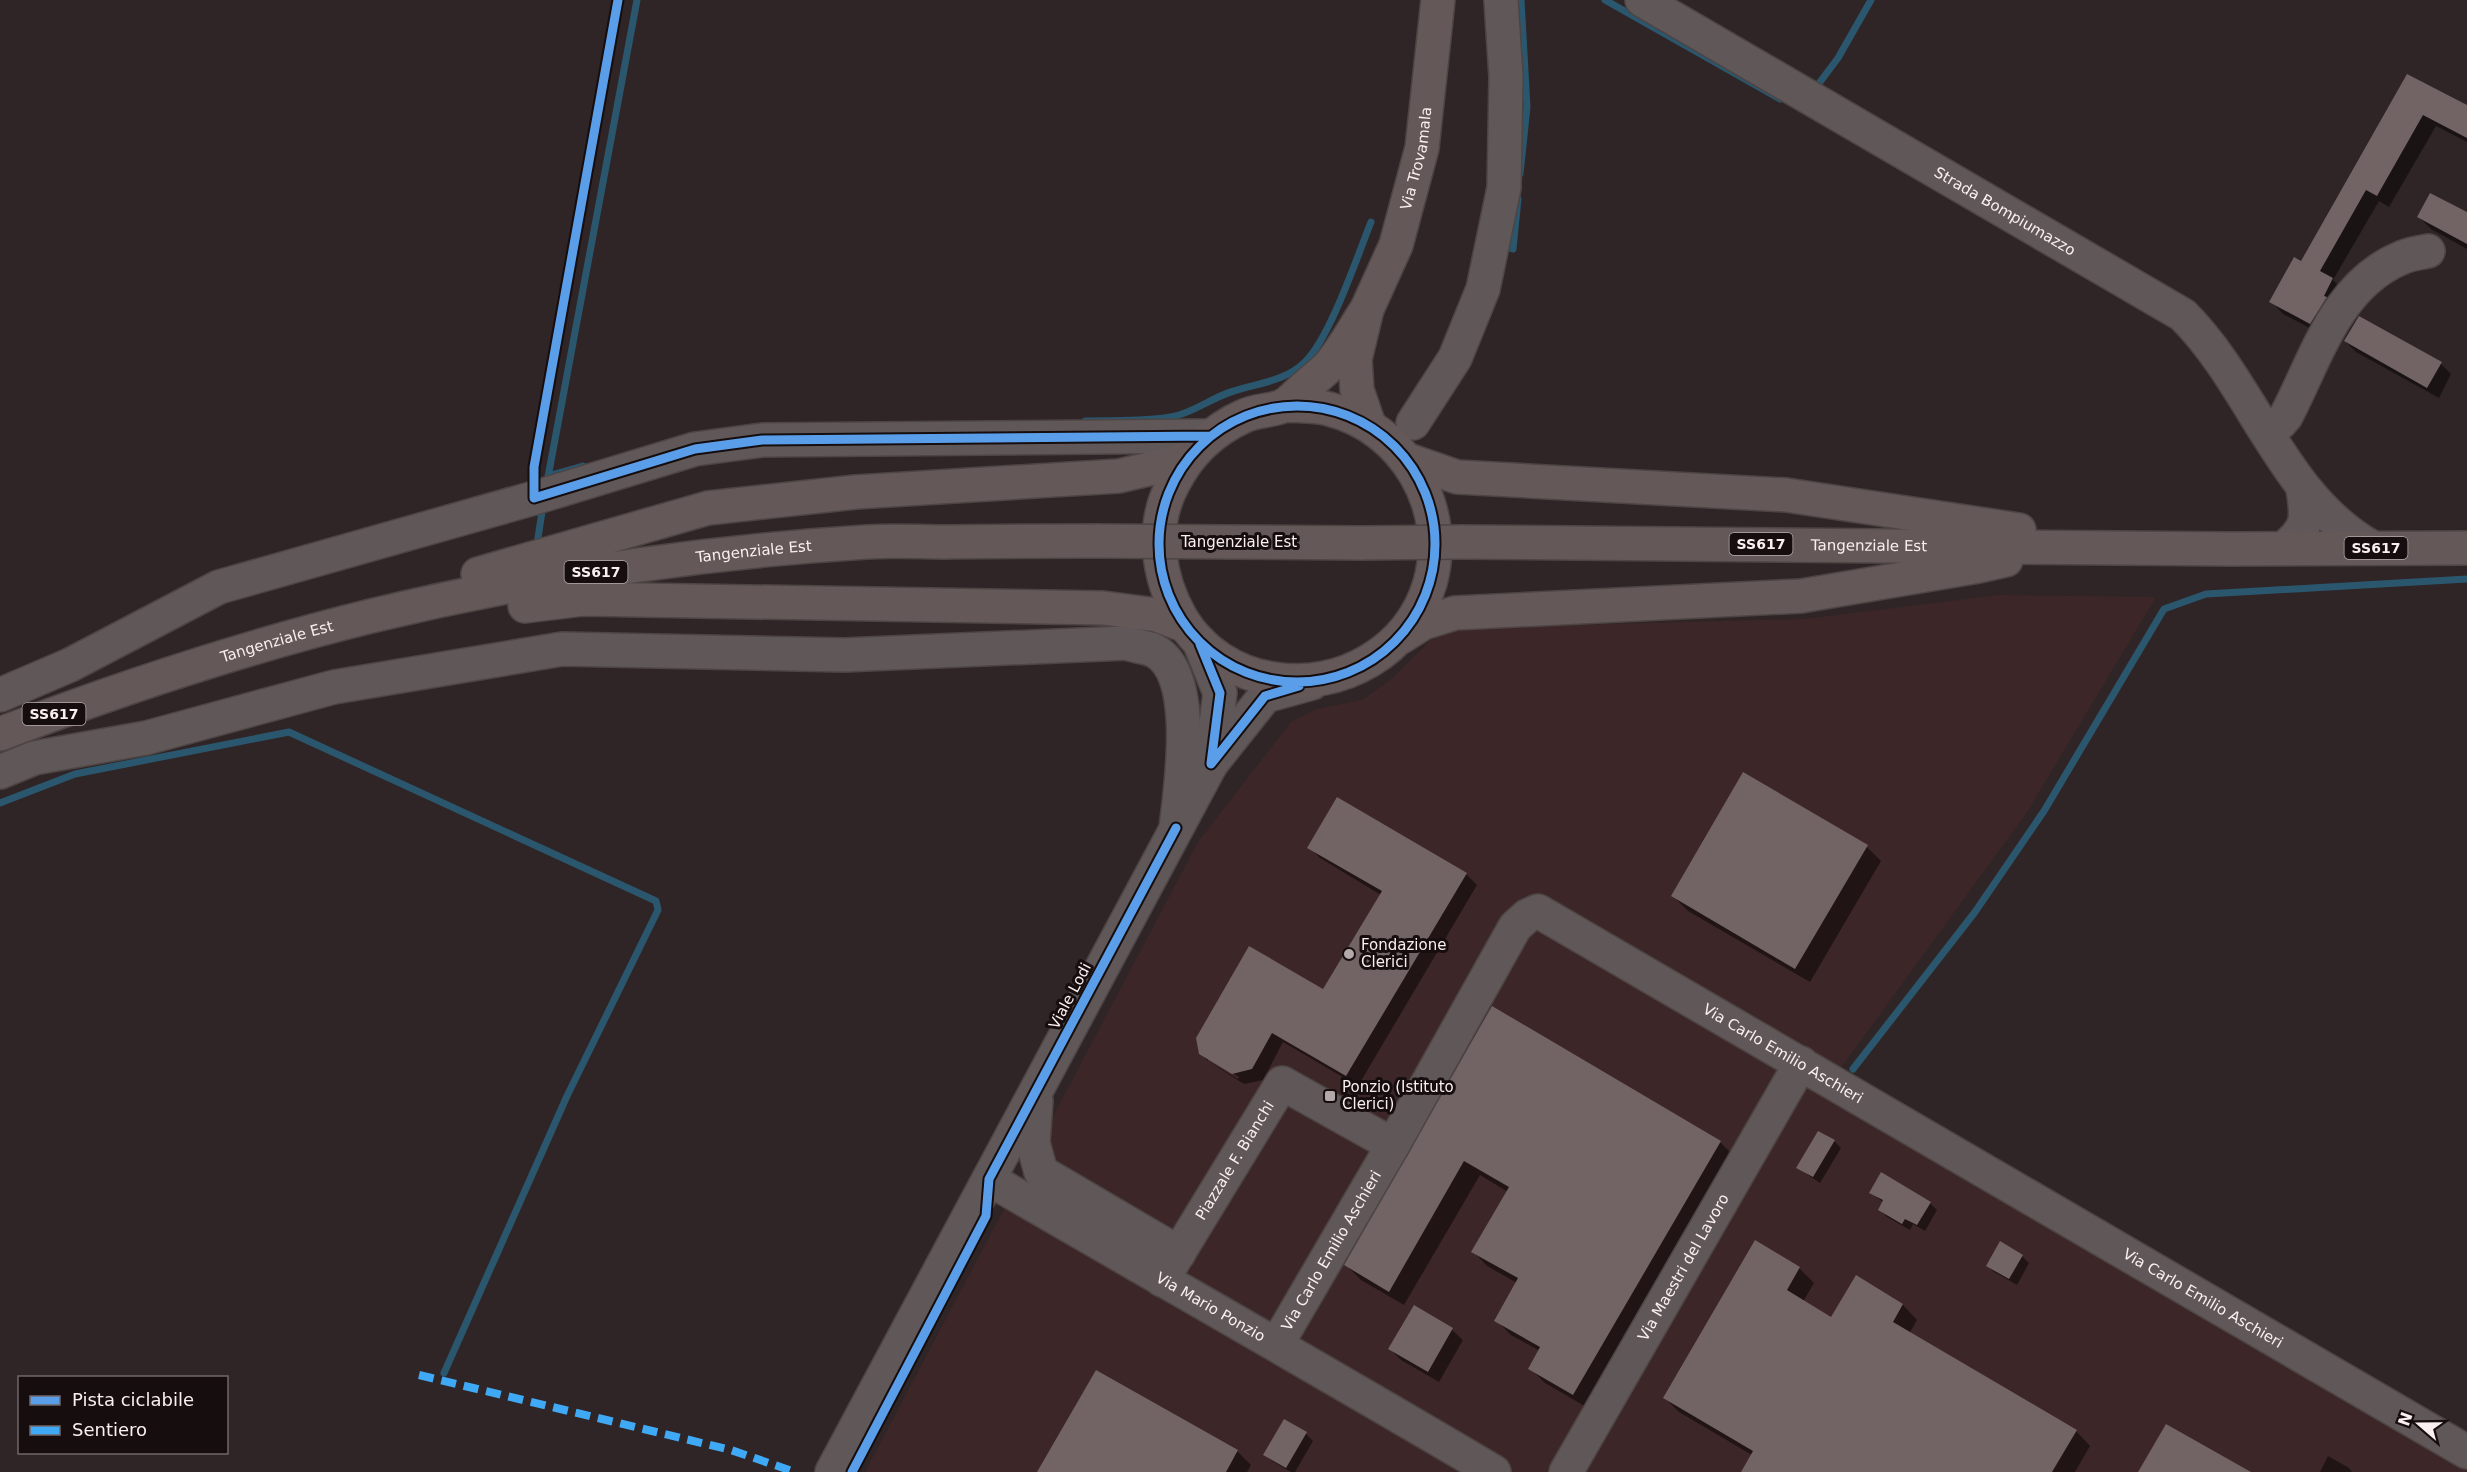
<svg xmlns="http://www.w3.org/2000/svg" width="2467" height="1472" font-family="'DejaVu Sans',sans-serif">
  <style>
    .built { fill: #3d2627 }
    .shadow { fill: #0007 }
    .lines { fill: none; stroke-linecap: round; stroke-linejoin: round }
    .stream { stroke: #2b576e; stroke-width: 7 }
    .building { fill: #726364 }
    .minor-casing { stroke: #4d4444; stroke-width: 36 }
    .major-casing { stroke: #4d4444; stroke-width: 36 }
    .minor { stroke: #605858; stroke-width: 33 }
    .major { stroke: #655859; stroke-width: 33 }
    .major-bridge-casing { stroke: #4d4444; stroke-width: 36; stroke-linecap: butt }
    .major-bridge { stroke: #655859; stroke-width: 33 }
    .quiet { stroke: #3fa9f5; stroke-width: 8; stroke-dasharray: 15 8; stroke-linecap: butt }
    .cycleway-casing { stroke: #150d0e; stroke-width: 13 }
    .cycleway { stroke: #5a9eea; stroke-width: 9 }
    .poi-dot { fill: #b4a8a8; stroke: #150d0e; stroke-width: 2 }
    .labels { text-anchor: middle; stroke-width: 6; stroke-linejoin: round; paint-order: stroke }
    .shield { fill: #150d0e; stroke: #b6aaab; stroke-width: 1.5 }
    .shield-label { font-size: 14px; font-weight: bold; fill: #fbeeee }
    .street-label { font-size: 15px; fill: #fbeeee; stroke: #150d0e }
    .poi-label { font-size: 15px; fill: #fbeeee; stroke: #150d0e; text-anchor: start }
  </style>
  <rect width="100%" height="100%" fill="#2f2526"/>
  <path class="built" d="M2000,595L2156,597L2027,812L1840,1069L2467,1434V1472H865L1198,842L1291,722L1317,709L1362,700L1393,678L1430,641L1456,628L1804,619Z"/>
  <path class="shadow" d="M2408,76L2467,106V142L2436,126L2389,207L2379,201L2333,280L2344,291L2323,335L2283,314L2271,301L2302,263Z
    M2467,214V249L2431,229L2419,217Z
    M2345,341L2441,364L2451,374L2439,398L2356,352Z
    M1309,847L1466,874L1477,885L1358,1086L1283,1042L1263,1080L1244,1084L1209,1062L1238,1079L1239,1077L1208,1058V1061L1200,1053L1324,991L1381,895L1320,858Z
    M1867,847L1881,861L1810,982L1688,911L1673,896Z
    M1493,1008L1720,1142L1735,1157L1588,1408L1545,1383L1530,1368L1540,1351L1511,1335L1496,1320L1517,1283L1487,1266L1473,1251L1508,1192L1480,1175L1404,1305L1361,1280L1346,1265Z
    M1834,1141L1841,1148L1820,1183L1798,1168Z
    M1871,1193L1930,1203L1937,1210L1925,1231L1913,1224L1910,1230L1887,1217L1880,1210L1883,1202Z
    M2022,1256L2029,1263L2017,1285L1994,1272L1987,1265Z
    M1799,1268L1814,1283L1803,1302L1832,1319L1857,1278L1903,1305L1917,1320L1909,1334L2076,1431L2090,1446L2075,1472H1743L1752,1455L1679,1412L1665,1398Z
    M1452,1330L1463,1340L1439,1382L1401,1360L1390,1349Z
    M1284,1421L1306,1434L1313,1441L1295,1472H1291L1272,1461L1265,1454Z
    M1237,1451L1251,1465L1247,1472H1039Z
    M2328,1456L2349,1468L2352,1472H2320Z"/>
  <g class="lines">
    <path class="stream" d="M1605,0L1780,99
      M1817,86L1838,58L1871,0
      M1520,174L1527,107L1521,0
      M1508,247L1513,249L1518,199
      M1085,421C1111,420 1146,422 1171,417C1194,413 1212,397 1234,391C1259,383 1286,381 1305,362C1330,338 1357,257 1371,222
      M548,476L583,466
      M548,477L637,0
      M537,544L542,512
      M0,803L75,774L289,732L656,901L658,910L567,1096L444,1373
      M1853,1069L1975,912L2044,811L2164,609L2206,594L2467,579"/>
  </g>
  <path class="building" d="M2407,74L2467,105V138L2423,115L2377,196L2366,190L2320,271L2333,278L2324,296L2327,297L2310,324L2269,302L2294,257L2301,261Z
    M2430,193L2467,212V244L2417,217Z
    M2359,316L2442,362L2427,388L2344,341Z
    M1743,772L1868,845L1795,969L1671,896Z
    M1337,797L1467,873L1346,1076L1272,1033L1252,1069L1232,1074L1199,1054L1196,1038L1249,946L1323,989L1382,891L1307,848Z
    M1492,1006L1721,1141L1573,1395L1528,1369L1540,1347L1494,1321L1518,1278L1471,1252L1509,1187L1464,1161L1389,1292L1344,1265Z
    M1818,1131L1835,1140L1813,1177L1796,1168Z
    M1881,1172L1931,1202L1917,1225L1905,1219L1902,1224L1878,1210L1883,1200L1869,1193Z
    M1755,1240L1800,1267L1787,1290L1831,1317L1856,1275L1903,1304L1893,1322L2077,1430L2052,1472H1741L1753,1451L1663,1398Z
    M2000,1241L2023,1255L2009,1279L1986,1266Z
    M1414,1305L1453,1328L1428,1372L1388,1349Z
    M1096,1370L1238,1450L1226,1472H1037Z
    M1284,1419L1307,1432L1286,1468L1263,1455Z
    M2166,1424L2251,1472H2138Z"/>
  <g class="lines">
    <defs>
      <g id="minor">
        <path id="s1" d="M1642,0L2183,315C2254,386 2282,498 2373,548"/>
        <path d="M1413,423L1455,358L1483,289L1504,188L1506,77L1501,0"/>
        <path d="M2267,431L2280,423L2286,416C2316,359 2336,285 2401,258C2409,254 2419,253 2428,251"/>
        <path d="M2284,548C2308,529 2308,519 2303,489"/>
        <path d="M1199,641L1220,693L1211,764"/>
        <path d="M0,695L70,665L219,587L534,498L695,449L762,440L1210,436"/>
        <path d="M0,772L34,758L146,738L334,687L562,649L844,655L1126,643C1135,646 1146,647 1153,650C1199,672 1181,786 1176,828"/>
        <path d="M1036,1101L1033,1143L1041,1172L1179,1253"/>
        <path id="s2" d="M989,1179C1157,1277 1327,1373 1494,1472"/>
        <path id="s3" d="M1162,1280L1282,1083L1393,1145"/>
        <path id="s4" d="M1277,1344L1393,1145L1515,927L1527,916L1538,911L2467,1452"/>
        <path d="M832,1472L1211,764L1265,696L1312,683"/>
        <path id="s5" d="M1566,1472L1801,1063"/>
      </g>
      <g id="major">
        <path d="M1284,405C1298,406 1315,405 1329,409C1405,428 1451,508 1430,583C1410,651 1341,690 1274,679C1236,674 1200,651 1181,618C1158,578 1150,526 1173,484C1188,454 1213,430 1244,416C1256,410 1271,411 1283,406C1289,403 1296,395 1302,390C1310,382 1320,375 1328,367C1343,350 1355,327 1367,309"/>
        <path id="s6" d="M1369,425L1357,390L1355,359L1367,309L1396,245L1422,148L1438,0"/>
        <path d="M1408,460L1457,477L1786,495L2019,530"/>
        <path d="M1229,542L1362,543"/>
        <path id="s7" d="M1461,542L2232,549L2467,548"/>
        <path d="M478,574L708,508L856,492L1119,476L1187,460"/>
        <path d="M525,606L583,599L1103,608L1157,615L1186,626"/>
        <path d="M1401,637L1423,623L1455,613L1801,596L1979,566L2006,560"/>
        <path id="s8" d="M0,734C121,688 245,647 371,616C533,577 701,552 867,542C894,540 920,542 946,542C997,541 1048,541 1099,541"/>
      </g>
    </defs>
    <use href="#minor" class="minor-casing"/>
    <use href="#major" class="major-casing"/>
    <use href="#minor" class="minor"/>
    <use href="#major" class="major"/>
    <defs>
      <path id="major-bridge" d="M1099,541L1229,542
        M1362,543L1461,542"/>
    </defs>
    <use href="#major-bridge" class="major-bridge-casing"/>
    <use href="#major-bridge" class="major-bridge"/>
    <path class="quiet" d="M419,1375L731,1450L795,1472"/>
    <defs>
      <path id="cycleway" d="M618,0L534,467V498L695,449L762,440L1210,436
        M1159 544a138 138 0 1 1 276 0a138 138 0 1 1-276 0Z
        M1200,644L1220,693L1211,763
        M1211,764L1265,696L1299,686
        M852,1472L986,1216L989,1179L1176,828"/>
    </defs>
    <use href="#cycleway" class="cycleway-casing"/>
    <use href="#cycleway" class="cycleway"/>
  </g>
  <g class="poi-dot">
    <circle cx="1349" cy="954" r="6"/>
    <rect x="1324" y="1090" width="12" height="12" rx="3"/>
  </g>
  <g class="labels">
    <g class="shield">
      <rect x="1729.5" y="533" width="63" height="22" rx="4.5"/>
      <rect x="2344.5" y="537" width="63" height="22" rx="4.5"/>
      <rect x="564.5" y="561" width="63" height="22" rx="4.5"/>
      <rect x="22.5" y="703" width="63" height="22" rx="4.5"/>
    </g>
    <g class="shield-label">
      <text x="1761" y="549">SS617</text>
      <text x="2376" y="553">SS617</text>
      <text x="596" y="577">SS617</text>
      <text x="54" y="719">SS617</text>
    </g>
    <g class="street-label">
      <text dy="5" stroke="none"><textPath href="#s6" startOffset="279">Via Trovamala</textPath></text>
      <text dy="5" stroke="none"><textPath href="#s1" startOffset="420">Strada Bompiumazzo</textPath></text>
      <text x="1239" y="547">Tangenziale Est</text>
      <text dy="5" stroke="none"><textPath href="#s7" startOffset="408">Tangenziale Est</textPath></text>
      <text dy="5" stroke="none"><textPath href="#s8" startOffset="778">Tangenziale Est</textPath></text>
      <text dy="5" stroke="none"><textPath href="#s8" startOffset="292">Tangenziale Est</textPath></text>
      <text transform="translate(1070 996) rotate(-62)" y="5">Viale Lodi</text>
      <text dy="5" stroke="none"><textPath href="#s4" startOffset="792">Via Carlo Emilio Aschieri</textPath></text>
      <text dy="5" stroke="none"><textPath href="#s3" startOffset="140">Piazzale F. Bianchi</textPath></text>
      <text dy="5" stroke="none"><textPath href="#s4" startOffset="108">Via Carlo Emilio Aschieri</textPath></text>
      <text dy="5" stroke="none"><textPath href="#s5" startOffset="236">Via Maestri del Lavoro</textPath></text>
      <text dy="5" stroke="none"><textPath href="#s4" startOffset="1278">Via Carlo Emilio Aschieri</textPath></text>
      <text dy="5" stroke="none"><textPath href="#s2" startOffset="256">Via Mario Ponzio</textPath></text>
    </g>
    <g class="poi-label">
      <text x="1361" y="950">Fondazione<tspan x="1361" dy="17">Clerici</tspan></text>
      <text x="1342" y="1092">Ponzio (Istituto<tspan x="1342" dy="17">Clerici)</tspan></text>
    </g>
  </g>
  <rect x="18" y="1376" width="210" height="78" fill="#150d0e" stroke="#716768" stroke-width="1.5"/>
  <rect x="30" y="1396" width="30" height="9" fill="#5a9eea" stroke="#716768" stroke-width="1.5"/>
  <text x="72" y="1406" font-size="18" fill="#fbeeee">Pista ciclabile</text>
  <rect x="30" y="1426" width="30" height="9" fill="#3fa9f5" stroke="#716768" stroke-width="1.5"/>
  <text x="72" y="1436" font-size="18" fill="#fbeeee">Sentiero</text>
  <g transform="translate(2419 1424) rotate(290)" stroke="#150d0e" stroke-width="4.5" paint-order="stroke">
  <path d="M0-4.5L10 22L0 15L-10 22Z" fill="#fbeeee"/>
  <text y="-9" font-size="16" font-weight="bold" text-anchor="middle" fill="#fbeeee">N</text>
  </g>
</svg>
